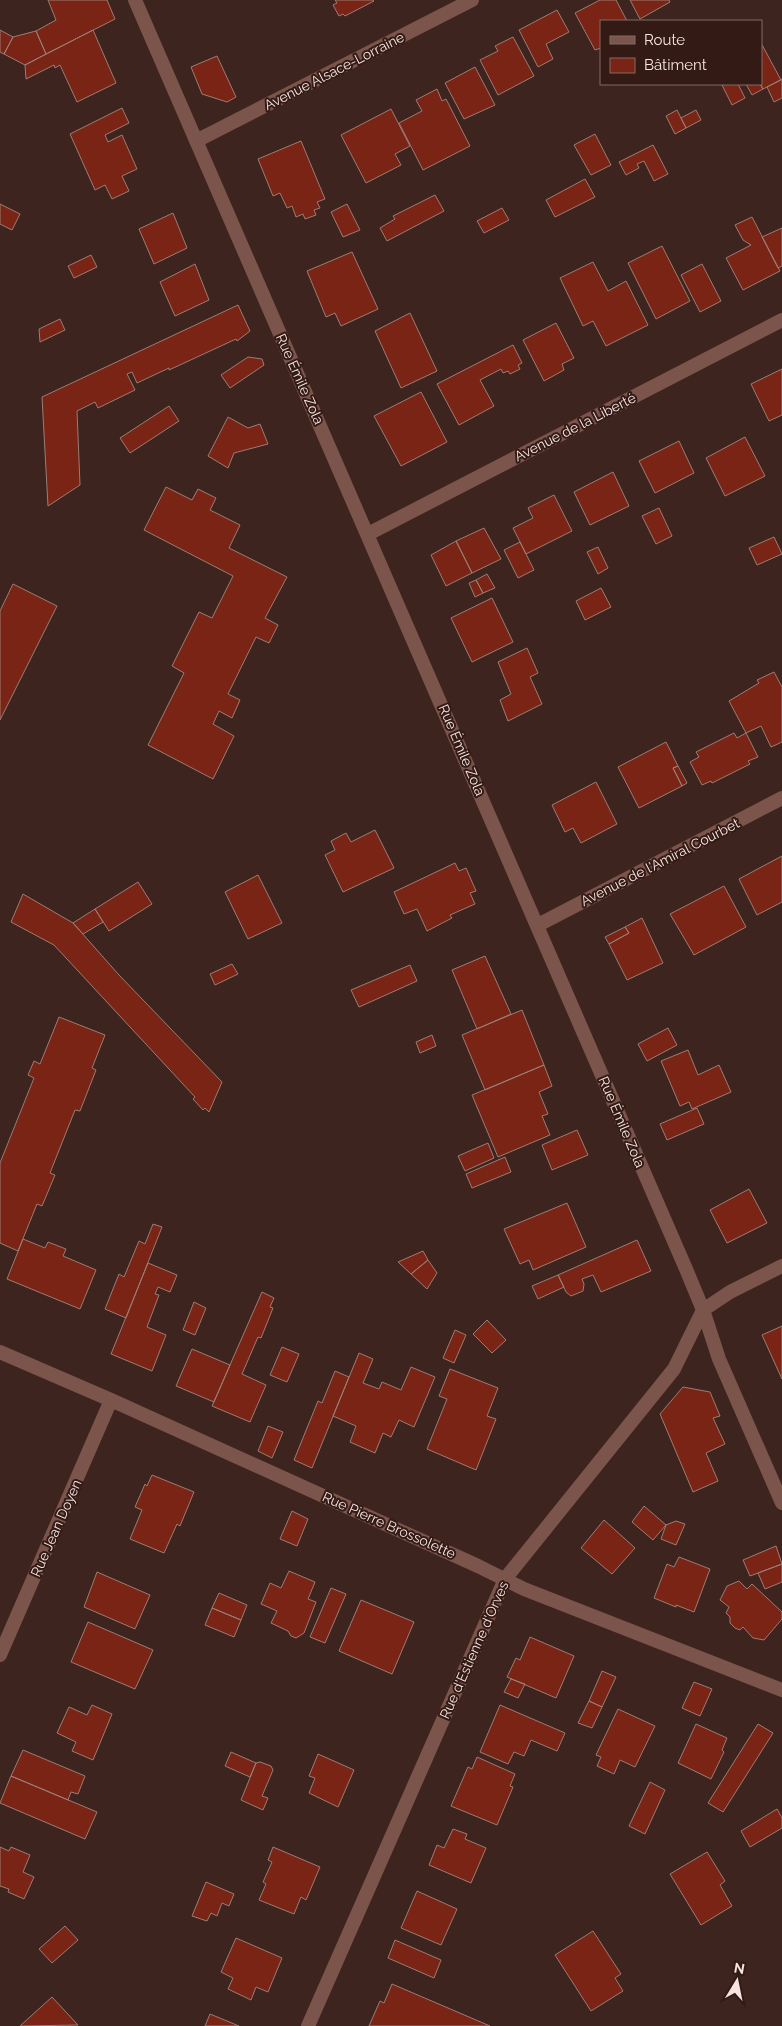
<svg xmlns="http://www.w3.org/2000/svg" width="782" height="2026" font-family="Raleway,sans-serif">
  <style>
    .building { fill: #792415; stroke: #9c7d75 }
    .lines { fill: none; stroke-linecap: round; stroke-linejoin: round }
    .minor { stroke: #7b544b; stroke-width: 14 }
    .labels { text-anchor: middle; stroke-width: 4; stroke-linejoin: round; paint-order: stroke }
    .street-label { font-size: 14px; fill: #f6e4e0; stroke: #331a15 }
  </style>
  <rect width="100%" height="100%" fill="#3e241e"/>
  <path class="building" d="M48,0H107L115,19L46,54L36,31L56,20Z
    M335,0H373L374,1L345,16L343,14L339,16L333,5L337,3Z
    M600,0H616L627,21H601V48L595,50L575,13Z
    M630,0H669L670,2L640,19Z
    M557,10L569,32L546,44L553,59L538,67L519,30Z
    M0,30L13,37L4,54L0,52Z
    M93,30L116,83L77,102L60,65L55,68L54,65L26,79L25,65Z
    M36,31L46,54L25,65L4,54L13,37Z
    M513,37L534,76L498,95L480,60L498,51L495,46Z
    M761,43L781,80L763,89L760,84Z
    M217,56L236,97L227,102L202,94L191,67Z
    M475,67L495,105L464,119L445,83Z
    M782,79V98L774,102L767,87Z
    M724,84H738L745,98L732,105L722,85Z
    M746,84H760L763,89L752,95Z
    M437,89L442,101L446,99L470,146L423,170L399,123L422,111L416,100Z
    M122,108L129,123L105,135L108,142L122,135L137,169L122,176L129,191L112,199L105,185L95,190L70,134Z
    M391,109L410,146L395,154L401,165L366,183L341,135Z
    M677,110L686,128L675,134L666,116Z
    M696,110L701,120L686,128L681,118Z
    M595,134L611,165L591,175L574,145Z
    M301,141L325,199L317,202L320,208L314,210L316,215L305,219L303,214L296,217L292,206L287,208L280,193L273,196L258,159Z
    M653,145L668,174L654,181L644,161L637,164L639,168L626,175L619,162Z
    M585,179L595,197L555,217L546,200Z
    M435,195L444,211L387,241L380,228L395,219L393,216Z
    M0,204L20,214L12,230L0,224Z
    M347,204L360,230L343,237L331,212Z
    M502,208L509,220L484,233L477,221Z
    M173,213L187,248L154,264L139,229Z
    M752,217L780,271L743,290L726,258L751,245L743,240L735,225Z
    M782,228V266L778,268L762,237Z
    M662,246L690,301L656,319L628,263Z
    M352,252L378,309L341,326L335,313L326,317L307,271Z
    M91,255L97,267L74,278L68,266Z
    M593,262L608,291L626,281L648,325L606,346L593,321L583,326L560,278Z
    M195,264L209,300L175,316L160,282Z
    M702,264L721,301L700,312L681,275Z
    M238,305L250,331L237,341L236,339L169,370V368L137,383L132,372L127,374L135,390L98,408L95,402L77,411L80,485L48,506L42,397Z
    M410,313L437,371L401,388L375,331Z
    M60,319L65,330L40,342L39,329Z
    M556,323L574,358L562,364L564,370L544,381L523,340Z
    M513,345L522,363L518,365L520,369L510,374L508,371L503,373L501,369L480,380L494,406L459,425L437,384Z
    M248,357L262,359L264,365L230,388L221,375Z
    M782,369V415L769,421L751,384Z
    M421,392L447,442L401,466L374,416Z
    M169,406L179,421L130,453L120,438Z
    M228,417L248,428L260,424L268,444L234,453L228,468L208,456Z
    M745,437L765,476L725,496L706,458Z
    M679,441L694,473L655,493L639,461Z
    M613,472L629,506L590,525L574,492Z
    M166,487L192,500L198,489L216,498L210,510L240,525L229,548L287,577L265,618L278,625L269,643L256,637L228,694L240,700L232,718L219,711L213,724L234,736L213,779L148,745L184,673L172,666L199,612L212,618L233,576L144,530Z
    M554,495L572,531L526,554L513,528L533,518L528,508Z
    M659,508L672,536L656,544L642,516Z
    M484,528L501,559L472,573L456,541Z
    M774,537L782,554L757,565L749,548Z
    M456,541L472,573L446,586L431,555Z
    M520,542L534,570L518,578L504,550Z
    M598,547L608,568L598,574L587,552Z
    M487,574L495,588L483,593L476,580Z
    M476,580L483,593L475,597L469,583Z
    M13,584L57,606L0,720V611Z
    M601,588L611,607L585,620L576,601Z
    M492,598L513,642L472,662L451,618Z
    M527,648L538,673L530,677L542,704L508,721L500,700L511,694L498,662Z
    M774,672L782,687V742L771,747L761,726L746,733L729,701L759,683L757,680Z
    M734,733L737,738L746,733L758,757L748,761L750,764L712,783L711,781L702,785L690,762L699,757L696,752Z
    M666,742L678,766L673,768L682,786L639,808L618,767Z
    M678,766L687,783L682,786L673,768Z
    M596,782L617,824L581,843L573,828L565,832L552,805Z
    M375,830L394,868L343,892L325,855L335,850L331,841L346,833L351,842Z
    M782,856V902L757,915L739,879Z
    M455,863L459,871L466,868L476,891L470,893L475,904L450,915L452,918L427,931L417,909L404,914L394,892Z
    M258,875L282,923L248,939L225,892Z
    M138,882L152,904L109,931L95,909Z
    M724,886L746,927L694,955L670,914Z
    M23,894L73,923L119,975L222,1082L209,1112L205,1108L203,1110L193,1099L195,1097L54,945L11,922Z
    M95,909L103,922L83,934L73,923Z
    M642,918L663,963L627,980L609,944L629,933L625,927Z
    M625,927L629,933L609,944L605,937Z
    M485,956L511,1014L477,1029L452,970Z
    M232,964L238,974L215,985L210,974Z
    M410,965L417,981L359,1007L351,990Z
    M522,1010L544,1065L485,1090L462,1035Z
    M59,1017L105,1035L92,1068L96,1070L80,1111L75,1110L50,1173L55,1175L42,1206L37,1204L18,1251L0,1243V1163L34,1078L28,1075L34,1061L40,1064Z
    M668,1028L677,1045L647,1061L638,1044Z
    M432,1035L436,1046L420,1053L416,1042Z
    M688,1050L698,1075L719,1065L731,1092L692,1109L689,1102L680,1106L661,1061Z
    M544,1065L552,1086L539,1092L548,1114L542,1116L550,1135L498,1157L472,1095Z
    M697,1108L704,1124L667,1140L660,1124Z
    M577,1130L588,1155L552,1170L542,1145Z
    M488,1143L494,1158L465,1171L458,1156Z
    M505,1157L511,1172L472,1188L466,1174Z
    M749,1189L767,1223L727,1243L710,1210Z
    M567,1203L586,1247L533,1270L529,1260L520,1264L504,1229Z
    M153,1224L162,1227L126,1318L105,1309L119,1274L124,1277L139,1241L145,1244Z
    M23,1239L45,1248L48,1242L66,1249L63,1256L96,1270L80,1309L7,1279Z
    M637,1240L651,1271L601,1292L593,1275L582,1279L584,1284L583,1291L571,1296L566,1292L558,1275Z
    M423,1251L428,1260L411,1274L398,1262Z
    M428,1260L437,1273L427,1289L411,1274Z
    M148,1263L177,1275L170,1292L158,1287L155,1294L159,1295L147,1327L166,1335L152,1371L111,1354Z
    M558,1275L564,1287L538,1299L532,1286Z
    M262,1292L274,1298L270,1307L273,1308L261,1338L258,1337L242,1374L266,1385L250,1422L212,1406Z
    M194,1302L206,1308L195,1335L183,1330Z
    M487,1320L506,1340L492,1353L473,1334Z
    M782,1326V1379L762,1335Z
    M455,1330L466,1335L454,1363L443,1358Z
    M282,1347L299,1354L287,1382L270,1375Z
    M192,1349L230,1365L214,1402L176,1386Z
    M359,1353L373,1359L363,1383L379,1389L382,1382L401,1390L411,1367L435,1377L414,1427L399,1420L391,1437L383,1433L375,1453L350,1442L356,1426L333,1416Z
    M450,1369L498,1388L487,1416L496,1419L476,1470L427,1449L447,1399L439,1396Z
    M335,1371L349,1377L312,1468L294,1460L318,1401L322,1403Z
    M683,1387L710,1392L720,1416L713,1418L725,1444L706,1453L718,1481L693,1492L660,1414Z
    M268,1426L283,1432L272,1458L258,1451Z
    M152,1475L194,1492L180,1526L177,1524L164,1553L130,1539L142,1510L135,1507L145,1484L147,1486Z
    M644,1506L666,1525L653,1540L632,1522Z
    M292,1511L308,1519L297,1546L280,1539Z
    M604,1520L635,1548L612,1574L581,1548Z
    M676,1521L685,1524L676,1545L661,1539L666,1525Z
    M776,1546L782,1564L750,1576L743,1560Z
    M679,1557L710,1569L694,1612L676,1605V1607L654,1598L667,1564L674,1567Z
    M782,1564V1582L765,1589L758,1573Z
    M289,1571L315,1582L308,1599L316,1602L304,1633L296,1638L291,1636L288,1631L271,1623L277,1611L261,1604L270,1583L281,1588Z
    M97,1572L150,1595L135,1629L84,1607Z
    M739,1581L747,1589L752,1584L782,1612V1619L764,1640L753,1638L743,1627L740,1630L735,1628L730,1623V1617L726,1613L729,1607L720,1600L727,1586Z
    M331,1588L346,1594L325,1643L310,1637Z
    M219,1593L247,1605L241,1620L212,1608Z
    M361,1600L414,1622L392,1674L339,1651Z
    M212,1608L241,1620L234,1637L205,1625Z
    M88,1622L153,1650L135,1689L71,1662Z
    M530,1637L574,1656L556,1698L507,1677L516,1658L520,1660Z
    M602,1671L616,1677L602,1707L589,1701Z
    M511,1679L525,1684L518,1698L504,1692Z
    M694,1682L712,1689L700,1716L682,1708Z
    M589,1701L602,1707L592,1728L578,1723Z
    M92,1705L112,1714L93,1760L72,1751L76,1742L57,1733L69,1707L87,1715Z
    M500,1705L565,1733L557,1751L531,1740L524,1756L514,1752L508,1764L480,1752Z
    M618,1709L655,1726L635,1767L620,1760L614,1774L597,1766L601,1757L596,1755Z
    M696,1724L727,1738L722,1750L724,1752L711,1779L678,1763Z
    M758,1724L773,1733L723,1812L708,1803Z
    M23,1750L85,1776L78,1794L71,1792L68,1800L11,1776Z
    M231,1752L256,1763L250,1777L225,1766Z
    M318,1754L354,1770L338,1807L309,1793L315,1778L309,1776Z
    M477,1757L515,1774L510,1786L513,1787L497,1825L451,1806L468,1767L472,1769Z
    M260,1762L271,1766L273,1770L262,1796L268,1798L263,1810L241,1800L256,1763Z
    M11,1776L97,1812L85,1839L0,1803Z
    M650,1782L665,1790L645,1834L629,1826Z
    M777,1809L782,1818V1828L750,1847L741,1831Z
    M453,1829L467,1834L465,1839L486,1848L471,1883L429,1865L437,1845L444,1848Z
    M0,1847L9,1851L11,1847L30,1855L23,1872L34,1877L24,1899L8,1892L9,1889L0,1886Z
    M273,1847L320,1867L306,1900L301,1897L294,1914L259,1900L266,1884L263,1882L272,1862L268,1860Z
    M707,1852L725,1881L720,1885L732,1906L701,1925L670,1874Z
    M206,1882L234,1894L229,1906L222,1903L217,1916L211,1913L207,1921L192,1916Z
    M417,1891L457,1909L441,1945L401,1928Z
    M65,1926L78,1940L52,1963L39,1949Z
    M593,1931L621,1974L615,1978L623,1991L591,2011L555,1955Z
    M236,1938L282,1958L268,1992L256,1987L251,2000L228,1989L233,1978L221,1972Z
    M395,1940L441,1960L434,1978L388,1958Z
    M392,1984L490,2026H369L380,2001L384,2003Z
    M52,1997L78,2025L20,2026Z
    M210,2014L239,2026H205Z"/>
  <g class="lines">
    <path class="minor" d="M135,0L686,1269L703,1310L719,1359L782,1503
      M196,141L472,0
      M368,534L782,320
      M538,925L782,798
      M703,1310L730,1292L782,1266
      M0,1352L111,1400L478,1566L524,1589L782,1690
      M0,1655L111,1400
      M308,2026L505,1579L674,1369L703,1310"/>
  </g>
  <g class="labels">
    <g class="street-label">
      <text transform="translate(334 71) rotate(-27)" y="5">Avenue Alsace-Lorraine</text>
      <text transform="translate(300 379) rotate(66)" y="5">Rue Émile Zola</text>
      <text transform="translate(575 427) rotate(-27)" y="5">Avenue de la Liberté</text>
      <text transform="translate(462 750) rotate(67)" y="5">Rue Émile Zola</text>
      <text transform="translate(660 862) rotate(-27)" y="5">Avenue de l'Amiral Courbet</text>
      <text transform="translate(622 1122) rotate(67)" y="5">Rue Émile Zola</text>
      <text transform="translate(389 1525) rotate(24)" y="5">Rue Pierre Brossolette</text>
      <text transform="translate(56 1528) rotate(-66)" y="5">Rue Jean Doyen</text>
      <text transform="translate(474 1650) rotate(-66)" y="5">Rue d'Estienne d'Orves</text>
    </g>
  </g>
  <rect x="600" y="20" width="162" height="65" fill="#331a15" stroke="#816b66"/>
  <rect x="610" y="36" width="25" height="8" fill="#7b544b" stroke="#816b66"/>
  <text x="644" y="45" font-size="15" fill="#f6e4e0">Route</text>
  <rect x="610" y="58" width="25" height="15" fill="#792415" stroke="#816b66"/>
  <text x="644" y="70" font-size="15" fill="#f6e4e0">Bâtiment</text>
  <g transform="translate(737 1981) rotate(10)" stroke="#331a15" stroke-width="4" paint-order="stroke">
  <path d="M0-4L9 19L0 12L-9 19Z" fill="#f6e4e0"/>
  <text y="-8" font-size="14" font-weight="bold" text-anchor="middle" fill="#f6e4e0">N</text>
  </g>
</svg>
